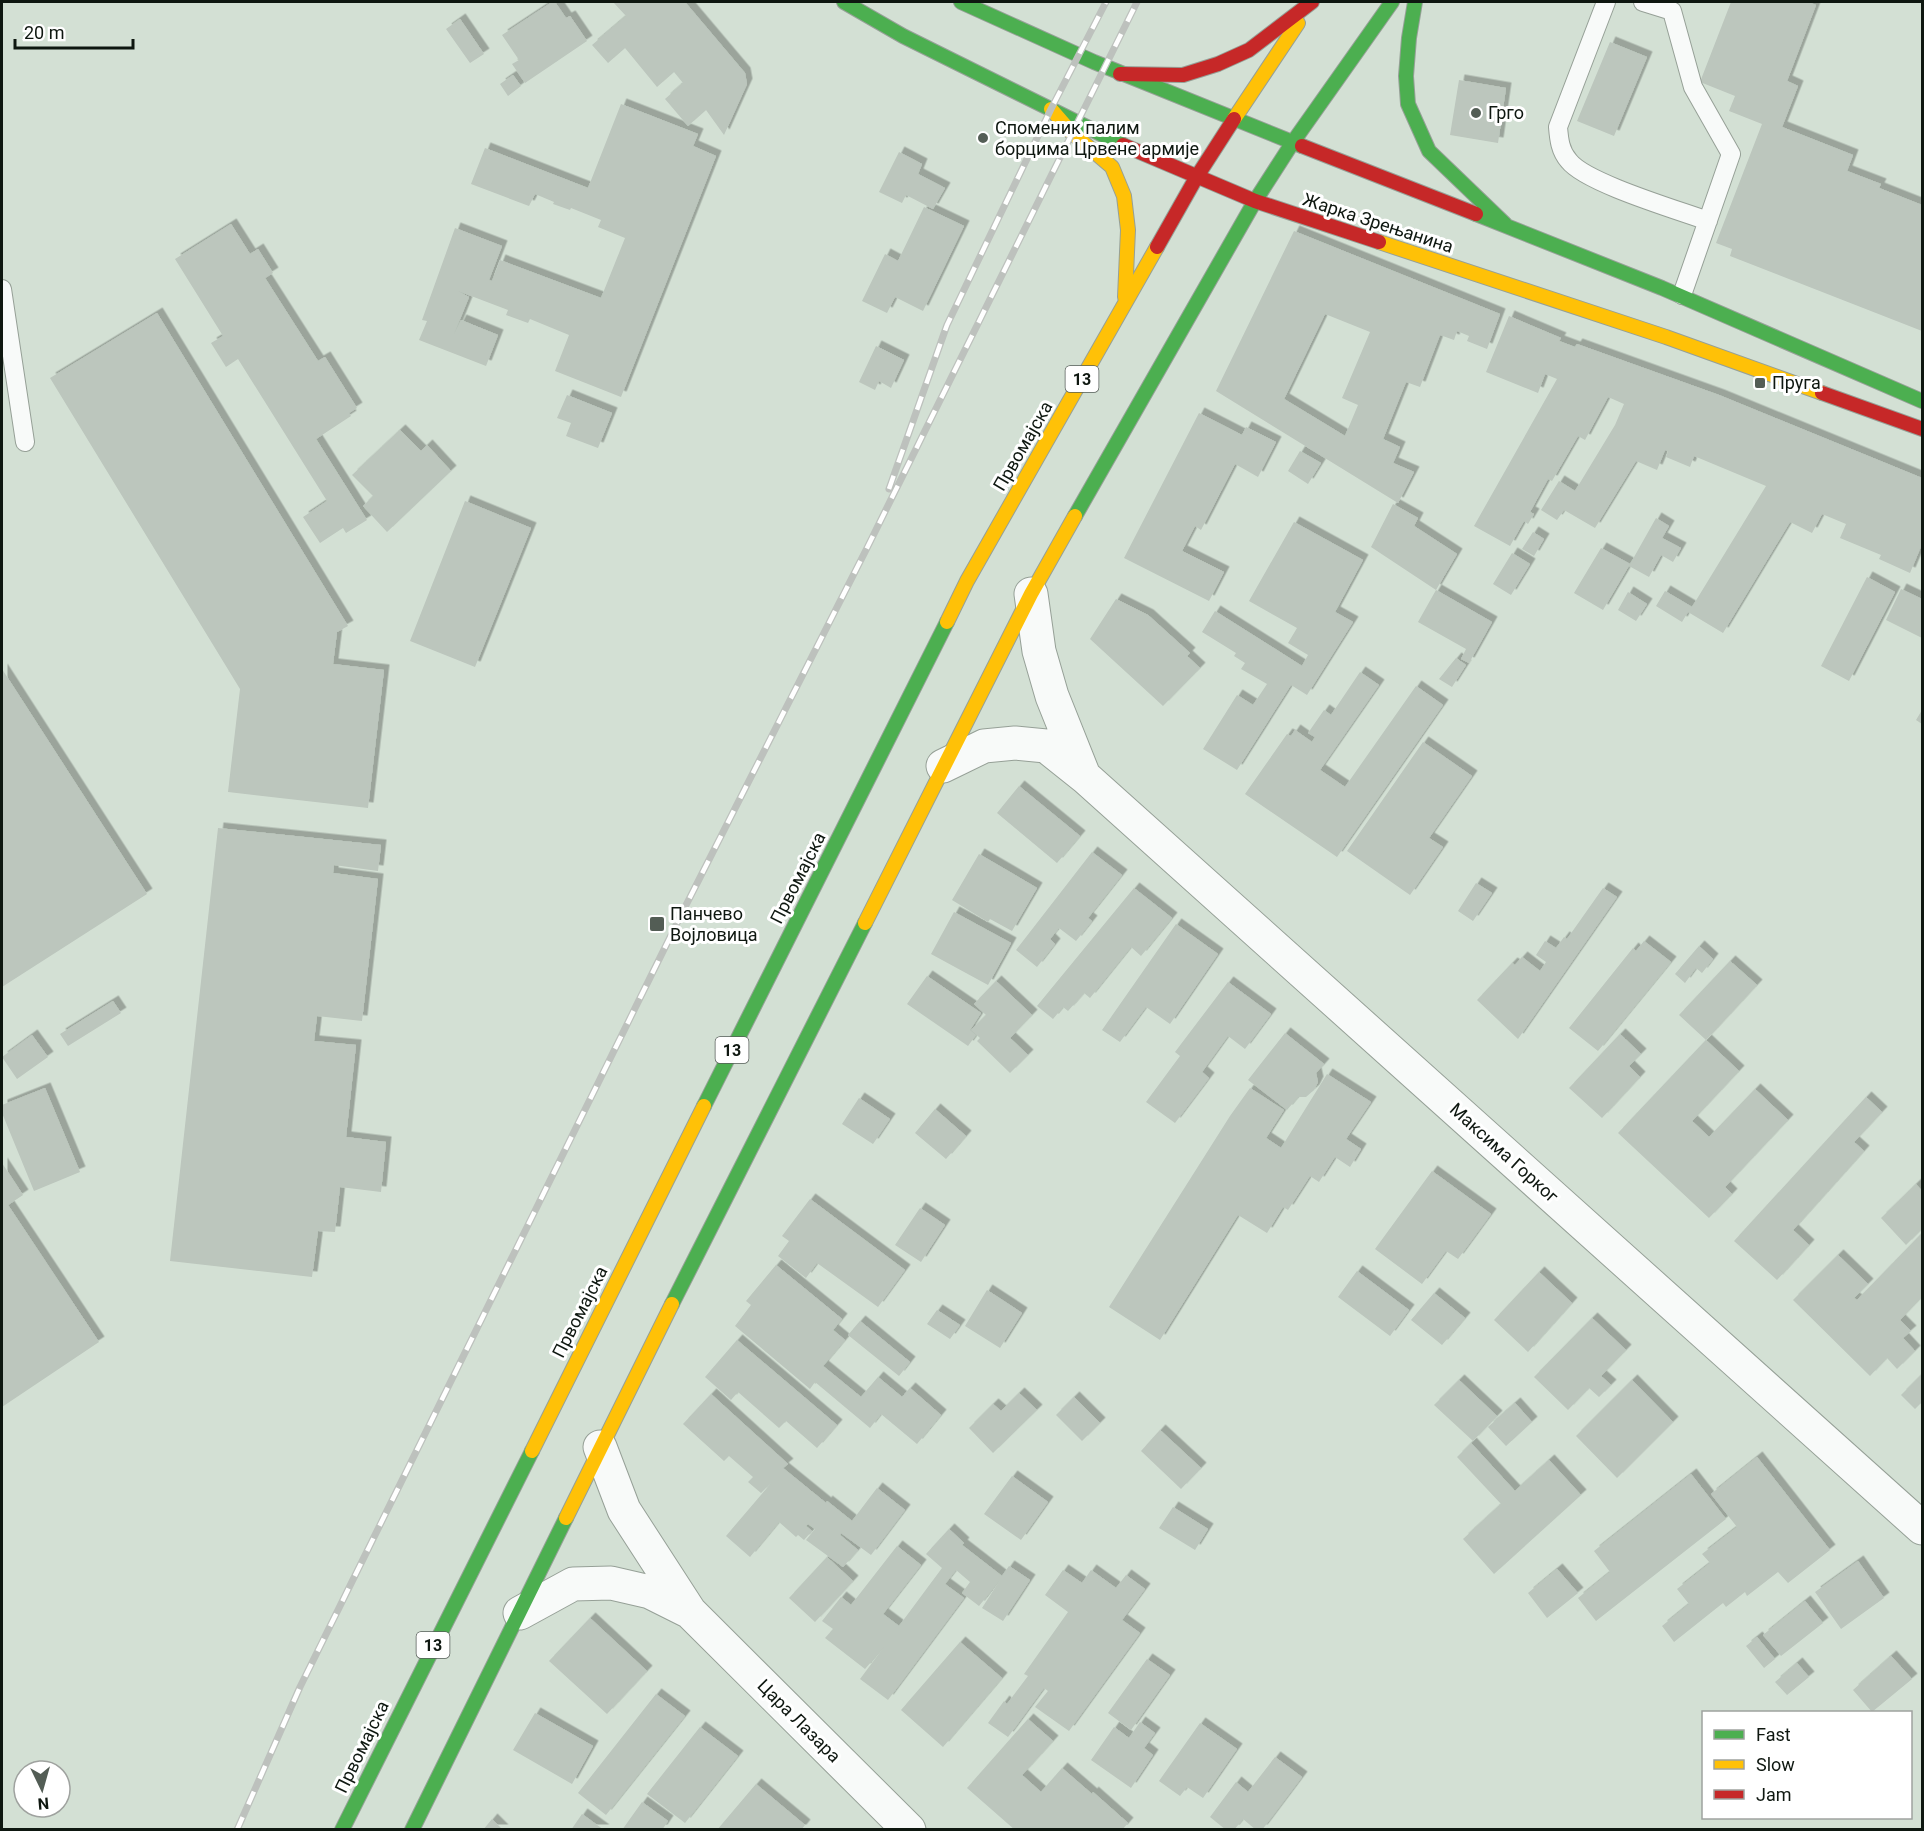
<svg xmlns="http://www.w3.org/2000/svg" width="1924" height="1831" font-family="Roboto,sans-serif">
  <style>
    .building { fill: #bcc6bd; fill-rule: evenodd; filter: url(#shadow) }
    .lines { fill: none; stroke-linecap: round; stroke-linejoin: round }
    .lane-casing { stroke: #96a097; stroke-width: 20 }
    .street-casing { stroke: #96a097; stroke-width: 35 }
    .fast-casing { stroke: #96a097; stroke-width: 16 }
    .slow-casing { stroke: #96a097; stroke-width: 16 }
    .jam-casing { stroke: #96a097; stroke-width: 16 }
    .lane { stroke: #f8faf9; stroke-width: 18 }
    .street { stroke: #f8faf9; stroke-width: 33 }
    .fast { stroke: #4caf50; stroke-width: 14 }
    .slow { stroke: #ffc107; stroke-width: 14 }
    .jam { stroke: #c62828; stroke-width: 14 }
    .rail-casing { stroke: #bdc1bd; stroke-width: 7 }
    .rail { stroke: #fff; stroke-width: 4.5; stroke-dasharray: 14; stroke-linecap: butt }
    .poi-dot { fill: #535d55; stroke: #fff; stroke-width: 2 }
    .labels { text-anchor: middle; stroke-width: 6; stroke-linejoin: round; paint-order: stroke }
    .shield { fill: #fff; stroke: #565d58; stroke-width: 1.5 }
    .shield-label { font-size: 16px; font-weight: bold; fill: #0e1710 }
    .poi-label { font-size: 18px; fill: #0e1710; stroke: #fff; text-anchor: start }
    .street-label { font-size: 18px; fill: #0e1710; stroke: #fff }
  </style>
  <defs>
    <filter id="shadow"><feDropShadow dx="5.5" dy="-5.5" stdDeviation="0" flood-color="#0004"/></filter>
  </defs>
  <rect width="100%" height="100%" fill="#d3e0d4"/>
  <path class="building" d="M552,2H555L566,18L570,16L587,41L525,83L512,64L519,60L502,35Z
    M613,2H685L745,73L747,84L724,135L706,110L688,126L665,99L683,83L674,72L657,87L625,48L608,63L592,45L626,16Z
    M1731,2H1808L1816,5L1787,81L1798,86L1782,127L1853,155L1847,171L1881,184L1879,188L1922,205V331L1730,256L1732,249L1716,243L1762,124L1729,111L1735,96L1700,82Z
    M460,19L484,54L470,63L446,29Z
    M1610,42L1647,57L1614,136L1577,121Z
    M513,75L521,86L508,96L500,84Z
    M1459,80L1506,88L1498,143L1450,135Z
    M621,104L698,134L693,146L716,156L621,397L555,371L569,335L530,319L528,323L506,315L508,310L458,291L469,297L454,334L461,320L498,335L486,366L419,340L427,321L422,320L455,228L502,246L489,280L492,281L500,260L601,298L625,238L598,227L601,220L571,208L570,210L553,204L554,202L535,194L529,206L471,184L485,148L588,188Z
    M899,152L922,164L918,174L945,188L933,209L906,195L902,203L879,192Z
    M924,207L964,226L923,311L895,297L887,313L862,301L885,254L898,261Z
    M231,224L250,254L258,249L273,273L265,278L318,361L325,357L357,408L349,413L351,416L316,439L367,520L346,533L343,528L320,543L303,517L327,501L238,359L226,367L211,343L223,336L175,259Z
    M1294,231L1500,314L1487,349L1467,341L1469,336L1457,331L1454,340L1440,335L1420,387L1406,382L1383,439L1400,447L1393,463L1414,472L1398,503L1216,391ZM1325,314L1370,332L1342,398L1358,405L1345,436L1284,399Z
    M157,313L348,626L337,632L333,664L384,670L368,808L228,792L240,689L50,378Z
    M1509,316L1561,338L1559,341L1575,347L1577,344L1719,395L1922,478V544L1910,573L1879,559L1881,555L1840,538L1846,524L1822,514L1812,533L1790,522L1723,633L1688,612L1682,622L1656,606L1665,591L1692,607L1766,486L1694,456L1690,467L1666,457L1668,451L1665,450L1657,470L1636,461L1595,528L1564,510L1557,520L1541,510L1559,481L1575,491L1615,425L1624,404L1608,397L1585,440L1578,436L1552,481L1548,479L1530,512L1534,514L1528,524L1524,521L1510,546L1474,526L1557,379L1545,374L1538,393L1486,372Z
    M876,346L904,360L891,388L879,381L875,390L859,382Z
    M567,395L612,413L598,448L566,436L571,423L557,418Z
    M1199,413L1242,435L1246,427L1276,442L1258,477L1235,464L1201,530L1195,526L1182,551L1224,572L1209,601L1124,558Z
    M400,430L421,451L427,445L451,471L387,532L363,506L373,496L352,475Z
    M1300,451L1321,463L1308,484L1288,471Z
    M465,501L531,528L475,667L410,641Z
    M1393,504L1418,518L1414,526L1457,554L1436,590L1371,547Z
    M1656,518L1669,526L1662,538L1681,548L1673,562L1661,555L1649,577L1629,566Z
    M1294,522L1363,560L1335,612L1353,622L1307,695L1291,685L1237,770L1203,749L1237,695L1253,705L1267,684L1241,669L1245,663L1234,656L1236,653L1202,632L1215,611L1302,666L1308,655L1288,643L1297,628L1249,601Z
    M1533,532L1544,539L1534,556L1522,549Z
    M1601,548L1630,564L1603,610L1574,593Z
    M1512,553L1530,564L1511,595L1493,584Z
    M1867,577L1895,592L1849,681L1821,666Z
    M1901,589L1922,599V638L1886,620Z
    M1436,590L1492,622L1469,663L1461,659L1466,649L1418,622Z
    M1628,592L1647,604L1636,621L1618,610Z
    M1116,599L1148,615L1190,653L1187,656L1200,668L1163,706L1090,639Z
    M1456,658L1466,665L1452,687L1439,679Z
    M2,669L147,894L2,987Z
    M1360,672L1379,685L1320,770L1345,787L1416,686L1443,705L1337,857L1245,794L1287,734L1291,736L1295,730L1312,742L1315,737L1308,733L1324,710L1331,715Z
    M1922,710V724L1916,720Z
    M1423,742L1472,776L1429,838L1443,847L1410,895L1347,851Z
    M1019,786L1080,836L1057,863L997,813Z
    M218,828L381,845L378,871L334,865L333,873L378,879L362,1021L317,1016L314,1041L356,1045L346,1137L386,1142L381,1192L340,1187L335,1232L318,1231L312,1277L170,1261Z
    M1092,852L1122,875L1088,918L1092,921L1076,941L1059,928L1050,939L1055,944L1037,967L1016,950Z
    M979,854L1037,888L1012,931L990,919L988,922L952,900Z
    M1476,883L1492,893L1473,921L1458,911Z
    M1134,888L1172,918L1141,956L1131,947L1090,998L1084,993L1068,1011L1063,1007L1053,1019L1037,1006Z
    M1603,888L1617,897L1518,1039L1477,1000L1512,963L1515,965L1522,957L1540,971L1546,962L1536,955L1545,941L1556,948L1564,937L1567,939Z
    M954,912L1011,943L988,985L931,954Z
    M1176,924L1218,954L1170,1024L1146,1007L1120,1042L1102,1030Z
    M1644,941L1671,962L1598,1051L1569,1028L1633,948L1636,951Z
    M1699,946L1713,959L1702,973L1696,968L1685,983L1675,974Z
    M1730,961L1757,985L1706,1040L1739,1071L1692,1121L1709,1137L1755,1089L1788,1120L1725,1187L1732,1194L1709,1218L1618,1133L1706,1040L1679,1015Z
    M927,976L981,1013L970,1030L976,1035L968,1046L907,1004Z
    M996,981L1032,1015L1010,1038L1028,1055L1010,1073L977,1041L980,1038L971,1030L986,1015L974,1004Z
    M1228,982L1271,1014L1245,1049L1228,1036L1202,1072L1209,1078L1175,1123L1146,1102L1180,1056L1175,1052Z
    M113,1001L121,1013L68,1046L60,1034Z
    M1285,1033L1324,1064L1316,1073L1318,1082L1314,1090L1306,1097H1298L1287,1110L1248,1080Z
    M1620,1034L1641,1054L1629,1066L1640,1077L1602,1118L1569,1088Z
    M32,1035L48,1057L17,1079L2,1057Z
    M1327,1074L1371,1102L1346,1139L1361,1149L1350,1167L1335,1157L1319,1182L1310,1176L1288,1210L1283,1207L1267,1233L1238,1215L1160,1340L1109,1307L1230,1116L1250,1088L1284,1110L1266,1138L1281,1148Z
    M45,1088L80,1172L34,1191L2,1113V1105Z
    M1866,1097L1882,1112L1854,1142L1864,1151L1793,1230L1809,1245L1777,1280L1734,1241Z
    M859,1098L890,1119L873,1144L842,1124Z
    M935,1109L966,1136L946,1159L915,1133Z
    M2,1163L23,1195L8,1205L99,1342L2,1407Z
    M1432,1171L1491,1214L1458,1259L1446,1251L1422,1284L1375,1249Z
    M1916,1184L1922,1191V1229L1906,1245L1881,1218Z
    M810,1199L905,1270L878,1307L817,1263L806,1278L778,1256L789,1241L782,1236Z
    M920,1208L945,1225L921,1262L895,1245Z
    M1922,1233V1297L1900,1320L1911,1331L1903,1338L1915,1351L1897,1369L1887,1358L1870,1376L1793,1300L1838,1255L1868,1284L1854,1298L1857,1300Z
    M776,1265L842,1319L833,1330L845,1340L823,1366L861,1397L878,1377L902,1397L910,1388L941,1415L917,1444L881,1414L870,1428L815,1382L810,1389L735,1326L751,1305L746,1301Z
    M1357,1271L1409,1310L1390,1336L1338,1297Z
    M1539,1272L1572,1303L1528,1352L1494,1320Z
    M987,1290L1022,1313L1000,1348L965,1326Z
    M1434,1293L1465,1318L1442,1345L1411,1320Z
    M937,1310L960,1325L950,1339L927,1324Z
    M1592,1318L1626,1350L1601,1376L1611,1385L1599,1397L1589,1388L1568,1410L1534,1377Z
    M860,1321L910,1362L899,1376L848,1335Z
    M737,1340L837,1425L817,1448L786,1421L779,1428L738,1392L731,1400L705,1377Z
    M1922,1374V1402L1915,1409L1901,1395Z
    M1459,1380L1497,1416L1473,1441L1434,1405Z
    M1632,1380L1673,1422L1617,1478L1576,1436Z
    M1019,1393L1037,1410L993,1453L969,1428L993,1404L1001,1411Z
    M711,1394L788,1464L783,1468L826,1503L827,1501L852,1521L877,1488L905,1510L871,1555L841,1533L840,1535L858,1550L843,1567L806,1540L815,1529L808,1524L806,1526L812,1531L804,1540L798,1535L796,1537L779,1522L750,1557L726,1536L772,1482L761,1493L748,1482L753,1477L729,1456L724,1461L683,1424Z
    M1074,1397L1100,1423L1082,1441L1056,1415Z
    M1515,1403L1532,1422L1506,1446L1488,1427Z
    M1160,1430L1201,1468L1181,1489L1141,1451Z
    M1471,1443L1515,1491L1549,1460L1581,1495L1494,1574L1463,1539L1501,1504L1457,1457Z
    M1757,1457L1830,1550L1788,1583L1778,1572L1747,1596L1745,1592L1726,1607L1723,1603L1674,1642L1662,1626L1689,1604L1677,1589L1710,1563L1702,1554L1737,1527L1711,1494Z
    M1691,1474L1726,1519L1596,1621L1578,1598L1610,1572L1594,1551Z
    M1012,1476L1048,1502L1021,1540L984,1514Z
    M1173,1507L1208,1529L1195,1550L1159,1528Z
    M949,1529L964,1543L962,1545L1002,1576L1009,1566L1030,1580L1003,1621L982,1608L1000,1580L979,1606L962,1593L970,1582L956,1570L945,1584L964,1598L888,1700L860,1679L884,1647L865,1669L825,1638L833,1629L822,1621L841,1597L851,1605L897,1546L921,1565L883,1614L899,1626L942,1568L926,1554Z
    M827,1557L853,1581L815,1622L789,1598Z
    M1858,1561L1884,1598L1841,1629L1815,1592Z
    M1557,1569L1578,1593L1547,1618L1528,1593Z
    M1063,1570L1082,1583L1091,1570L1116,1588L1126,1575L1145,1589L1122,1620L1140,1633L1069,1731L1035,1707L1048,1691L1044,1688L1008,1737L988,1723L1004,1701L1007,1704L1028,1676L1024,1674L1068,1612L1045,1595Z
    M1805,1601L1823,1623L1781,1656L1763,1635Z
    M590,1618L647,1671L607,1714L549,1661Z
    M1757,1637L1775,1659L1764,1668L1746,1646Z
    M960,1642L1002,1678L943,1747L901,1710Z
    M1891,1656L1912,1679L1872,1712L1853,1690Z
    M1147,1659L1170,1675L1131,1730L1108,1713Z
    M1797,1663L1809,1677L1787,1695L1775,1682Z
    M656,1694L685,1716L606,1815L578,1793Z
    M535,1713L593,1746L572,1784L513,1750Z
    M1028,1719L1053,1741L1022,1775L1041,1792L1062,1768L1092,1794L1093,1792L1128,1823L1122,1830H1015L967,1788Z
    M1140,1722L1155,1733L1144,1748L1153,1755L1131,1788L1091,1760L1114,1727L1129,1738Z
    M1200,1723L1237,1749L1203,1798L1187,1787L1180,1796L1159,1781Z
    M700,1727L738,1756L685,1823L647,1794Z
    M1275,1757L1302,1777L1262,1830H1256L1243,1819L1234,1830H1226L1210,1817L1236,1782L1248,1792Z
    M756,1784L805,1825L801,1830H717Z
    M642,1802L668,1821L662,1830H622Z
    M582,1814L604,1830H571Z
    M492,1819L503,1830H483Z"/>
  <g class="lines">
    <defs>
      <path id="lane" d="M1606,2L1558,127C1559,139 1560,151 1569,161C1586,183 1678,210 1708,221
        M1643,2L1672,11L1693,87L1731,154L1682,295
        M2,289L25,442"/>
      <path id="street" d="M1031,594L1039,651L1052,696L1084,776
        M943,766L984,746L1015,743L1046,746L1085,777L1922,1528
        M600,1447L624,1510L690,1612L909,1830
        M520,1613L573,1584L611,1583L650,1592L688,1611"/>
      <path id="fast" d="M844,2L903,36L1123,145
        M961,2L1094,62L1302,146
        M1415,2L1409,38L1406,76L1408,104L1429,151L1505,224
        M1293,142L1392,2
        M1476,214L1662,288L1922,401
        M1075,516L1255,201L1293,142
        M704,1106L947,622
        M672,1304L865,923
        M342,1830L532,1451
        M412,1830L566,1518"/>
      <path id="slow" d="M1051,109L1071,132L1112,167L1124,196L1128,230L1125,297
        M1234,119L1298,23
        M1379,242L1666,337L1822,393
        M947,622L967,581L1157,247
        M865,923L1031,594L1075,516
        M532,1451L704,1106
        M566,1518L672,1304"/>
      <path id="jam" d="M1120,74L1183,75L1218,64L1249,50L1312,2
        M1123,145L1255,201L1379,242
        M1302,146L1476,214
        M1157,247L1196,178L1234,119
        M1822,393L1922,429"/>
    </defs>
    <use href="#lane" class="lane-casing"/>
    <use href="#street" class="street-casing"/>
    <use href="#fast" class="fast-casing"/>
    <use href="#slow" class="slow-casing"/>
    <use href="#jam" class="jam-casing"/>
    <use href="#lane" class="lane"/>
    <use href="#street" class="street"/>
    <use href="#fast" class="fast"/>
    <use href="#slow" class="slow"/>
    <use href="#jam" class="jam"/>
    <defs>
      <path id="rail" d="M889,489L947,325L1051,109L1106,2
        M237,1830L300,1687L681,915L867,548L1137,2"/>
    </defs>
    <use href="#rail" class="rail-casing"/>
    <use href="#rail" class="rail"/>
  </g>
  <g class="poi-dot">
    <circle cx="1476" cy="113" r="6"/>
    <circle cx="983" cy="138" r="6"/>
    <rect x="1754" y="377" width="12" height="12" rx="3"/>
    <rect x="649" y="916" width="16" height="16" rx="3"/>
  </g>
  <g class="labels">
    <g class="shield">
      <rect x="1065.5" y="366" width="33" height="26" rx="4.5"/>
      <rect x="715.5" y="1037" width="33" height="26" rx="4.5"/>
      <rect x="416.5" y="1632" width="33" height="26" rx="4.5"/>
    </g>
    <g class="shield-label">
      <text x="1082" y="385">13</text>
      <text x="732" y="1056">13</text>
      <text x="433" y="1651">13</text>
    </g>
    <g class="poi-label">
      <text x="1488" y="119">Грго</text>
      <text x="995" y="134">Споменик палим<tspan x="995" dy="21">борцима Црвене армије</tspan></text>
      <text x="1772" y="389">Пруга</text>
      <text x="670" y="920">Панчево<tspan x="670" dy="21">Војловица</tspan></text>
    </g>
    <g class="street-label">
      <text transform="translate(1378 223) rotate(18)" y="6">Жарка Зрењанина</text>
      <text transform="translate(1023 446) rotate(-60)" y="6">Првомајска</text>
      <text transform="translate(798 878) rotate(-63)" y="6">Првомајска</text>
      <text transform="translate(1504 1153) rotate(42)" y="6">Максима Горког</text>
      <text transform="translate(580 1312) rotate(-63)" y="6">Првомајска</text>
      <text transform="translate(799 1721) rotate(45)" y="6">Цара Лазара</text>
      <text transform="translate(362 1747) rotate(-64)" y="6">Првомајска</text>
    </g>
  </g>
  <rect width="1924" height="1831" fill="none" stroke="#0e1710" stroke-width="6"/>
  <rect x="1702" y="1711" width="210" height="108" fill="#ffffff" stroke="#9fa29f" stroke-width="1.5"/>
  <rect x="1714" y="1730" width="30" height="9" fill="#4caf50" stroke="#9fa29f" stroke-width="1.5"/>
  <text x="1756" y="1741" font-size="18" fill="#0e1710">Fast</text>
  <rect x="1714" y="1760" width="30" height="9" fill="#ffc107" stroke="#9fa29f" stroke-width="1.5"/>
  <text x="1756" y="1771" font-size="18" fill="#0e1710">Slow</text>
  <rect x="1714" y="1790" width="30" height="9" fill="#c62828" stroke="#9fa29f" stroke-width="1.5"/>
  <text x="1756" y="1801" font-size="18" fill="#0e1710">Jam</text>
  <g transform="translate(42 1789) rotate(175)"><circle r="28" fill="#ffffff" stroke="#9fa29f" stroke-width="1.5"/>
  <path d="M0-4.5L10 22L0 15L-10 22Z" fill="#535d55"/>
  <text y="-9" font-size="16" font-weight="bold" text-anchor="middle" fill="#0e1710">N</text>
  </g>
  <path d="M15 39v9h118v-9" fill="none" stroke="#0e1710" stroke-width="3"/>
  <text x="24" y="39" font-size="18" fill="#0e1710" stroke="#ffffff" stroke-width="4.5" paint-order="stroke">20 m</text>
</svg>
